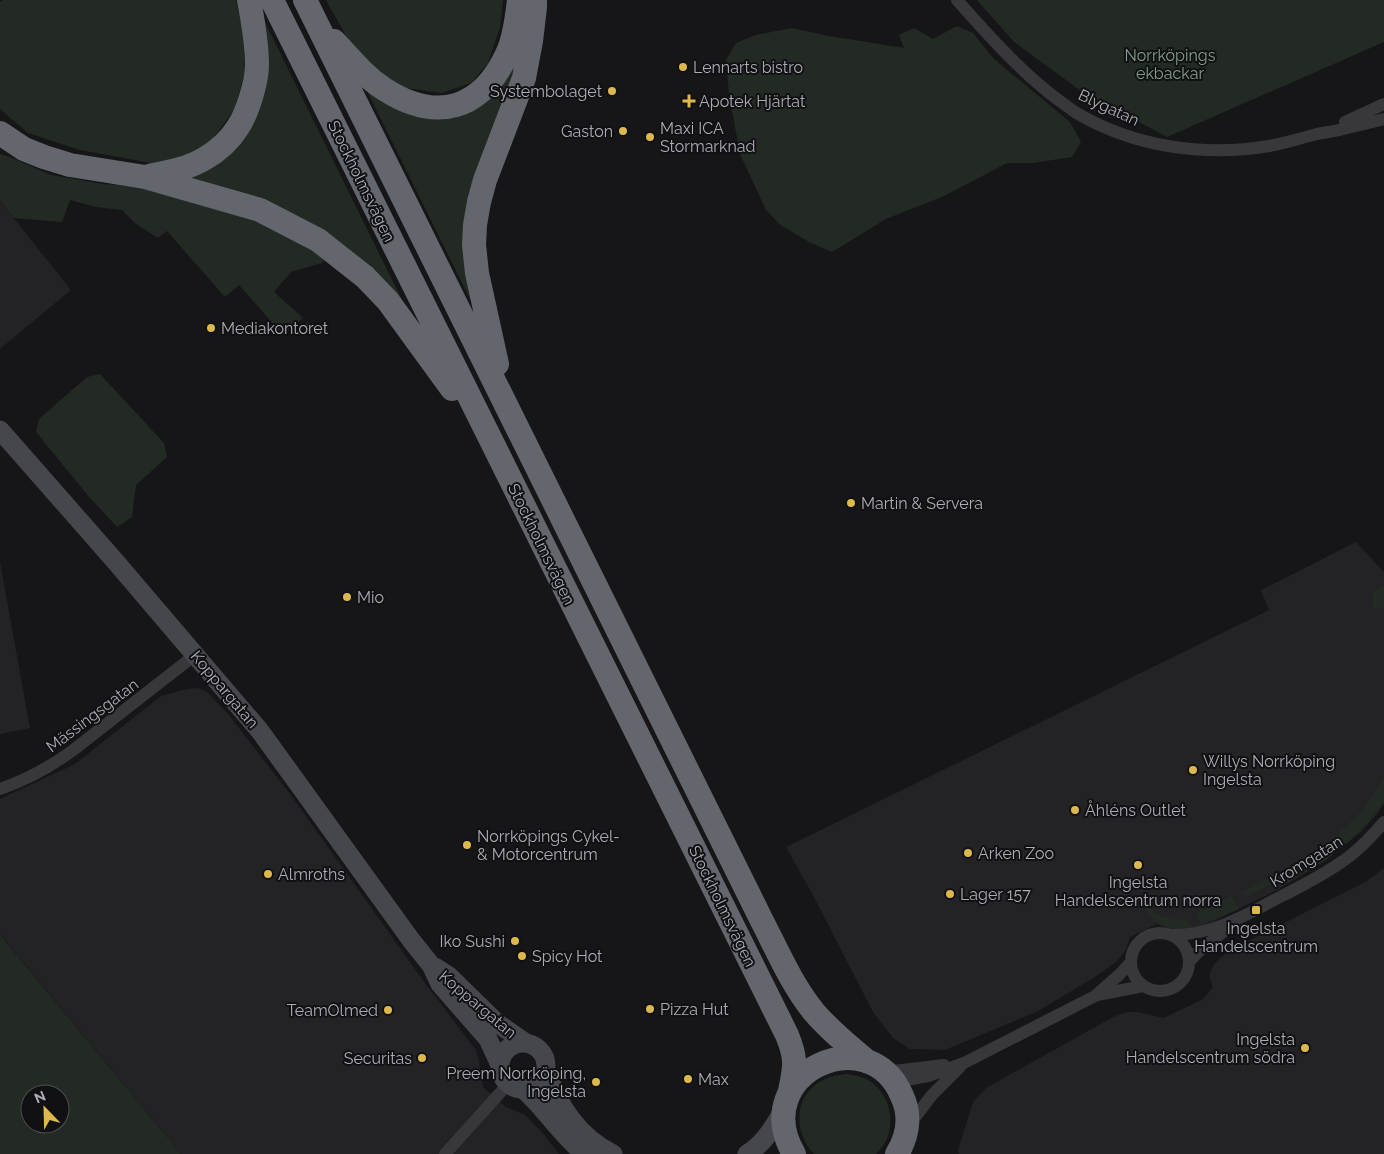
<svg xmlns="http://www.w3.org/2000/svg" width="1384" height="1154" font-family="Raleway,sans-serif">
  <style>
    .built { fill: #232225 }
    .green { fill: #232a24; fill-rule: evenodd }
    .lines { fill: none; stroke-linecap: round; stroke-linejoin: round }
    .street { stroke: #38383c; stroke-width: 12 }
    .secondary { stroke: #46474c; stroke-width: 19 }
    .highway { stroke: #64666d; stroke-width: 24 }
    .poi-dot { fill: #dcb94a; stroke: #111113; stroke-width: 2 }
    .labels { text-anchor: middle; stroke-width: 4; stroke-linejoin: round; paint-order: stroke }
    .park-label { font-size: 16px; fill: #839f87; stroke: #111113 }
    .poi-label { font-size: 16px; fill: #aaacb6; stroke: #111113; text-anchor: start }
    .street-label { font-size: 16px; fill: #aaacb6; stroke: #111113 }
  </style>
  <rect width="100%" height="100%" fill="#161618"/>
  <path class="built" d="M0,201L71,290L0,349Z
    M1356,542L1384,572V803L1377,814L1361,832L1322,863L1279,889L1214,921L1192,929L1178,930L1166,928L1157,924L1130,937L1126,950L1115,963L1092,979L1036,1012L945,1050L910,1049L893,1038L873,1012L815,899L786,847L1269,610L1261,590Z
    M0,562L30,728L0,734Z
    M198,688L207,692L229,715L293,798L425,983L476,1050L479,1061L483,1087L506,1107L525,1115L542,1132L559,1154H181L0,934V799L75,764L161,696L187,689Z
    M1384,868V1154H959L958,1150L973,1102L986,1088L1113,1017L1127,1012H1138L1164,1018L1203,999L1213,987L1210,980V972L1214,964L1224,955L1237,947L1367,881Z"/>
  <path class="green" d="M3,0H236L243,30L245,72L235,108L213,139L182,160L151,163L80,150L28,133L0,109V2Z
    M326,0H503L500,27L488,63L471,83L442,93L406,88L374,72L346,36Z
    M977,0H1384V42L1167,137L1081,91L1014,42Z
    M257,6L404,304L370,267L180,179L246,128Z
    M957,26L973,33L994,59L1070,122L1081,142L1072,157L1033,163H1007L944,196L886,219L832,252L809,242L779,224L766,210L740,154L729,94L726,60L736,43L756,35L792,28L829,36L904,48L899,35L914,28L933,39Z
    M526,32L505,109L473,305L364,85C397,107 412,125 455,117Z
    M0,154L10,157L51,175L103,184L152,187L264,220L326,256L322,263L291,272L274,292L303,318L283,335L239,285L225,297L167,231L158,238L136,224L122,210L96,207L70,200L62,222L14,218L0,201Z
    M100,374L164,443L167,457L136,485L132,517L117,527L90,498L36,432L39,419L87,377Z
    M1384,585V607L1375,609C1370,604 1372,596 1375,590Z
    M1384,777V802L1367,824L1347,843L1326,860L1280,887L1276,881L1244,898L1241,892C1287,869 1332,847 1365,806C1372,796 1379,788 1384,777Z
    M1232,896L1239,909L1201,925L1196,913Z
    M1144,902C1157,917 1167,921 1187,919L1191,928C1164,930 1157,926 1141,904Z
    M0,934L2,937L181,1154H0ZM30,1094H60V1124H30Z
    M847,1074C855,1075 863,1077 870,1081C894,1097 898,1135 876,1154H814C792,1131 794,1093 825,1079C832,1075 840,1075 847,1074Z"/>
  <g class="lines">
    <path class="street" d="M957,0C988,35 1019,70 1057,99C1063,103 1069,108 1075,112C1133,147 1204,157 1269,146C1286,143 1301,138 1317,134C1327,132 1337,131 1347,128C1360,125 1372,122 1384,119
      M1345,122L1384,104
      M0,789C26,780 50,767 72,751L195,655
      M1131 962a29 29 0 1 1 58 0a29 29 0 1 1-58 0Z
      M1172,935C1211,935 1243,917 1276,899C1298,888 1322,876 1343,861C1358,851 1372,836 1384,822
      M1190,961L1197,953L1229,927
      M1097,995L1143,986
      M885,1072L944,1065
      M895,1082L928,1076L964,1063L1095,996L1119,975L1131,962
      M909,1125L932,1095L960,1067
      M445,1154L508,1084"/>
    <path class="secondary" d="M0,430L115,561L260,731L411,940L431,965L440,984L488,1039L500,1065
      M435,967L449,976L497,1023L526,1043
      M500 1066a23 23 0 1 1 46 0a23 23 0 1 1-46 0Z
      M546,1070C559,1106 577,1136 613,1154
      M523,1089C546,1109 561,1136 585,1154
      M747,1154C764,1144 775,1125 784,1109"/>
    <path class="highway" d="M272,0L787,1035C797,1059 795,1067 790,1091
      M305,0L762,921C778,952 792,985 814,1012C830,1031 849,1046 868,1062
      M334,41C350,58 364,76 384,89C437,123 482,110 508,52C515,36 517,17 519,0
      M0,133L24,149L44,157L70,165L145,177L260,210L318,240L365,277L388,301L452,389
      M149,176C168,172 187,169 204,159C218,151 230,140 238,127C247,114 257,82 257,65C257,44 253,21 249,0
      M497,364L477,273L474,245L475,225L479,202L485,180L524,78L531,41L535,7V0
      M794,1154C747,1074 869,1017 902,1096C911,1115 908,1136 897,1154"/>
  </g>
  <g class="poi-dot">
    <circle cx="683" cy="67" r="5"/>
    <circle cx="612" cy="91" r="5"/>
    <path d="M686.5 93.5h5v5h5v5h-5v5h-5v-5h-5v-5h5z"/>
    <circle cx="623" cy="131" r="5"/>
    <circle cx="650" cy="137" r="5"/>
    <circle cx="211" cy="328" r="5"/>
    <circle cx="851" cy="503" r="5"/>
    <circle cx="347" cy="597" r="5"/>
    <circle cx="1193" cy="770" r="5"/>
    <circle cx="1075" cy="810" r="5"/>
    <circle cx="467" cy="845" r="5"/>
    <circle cx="968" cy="853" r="5"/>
    <circle cx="1138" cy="865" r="5"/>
    <circle cx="268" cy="874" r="5"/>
    <circle cx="950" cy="894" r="5"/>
    <rect x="1251" y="905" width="10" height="10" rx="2.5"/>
    <circle cx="515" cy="941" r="5"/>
    <circle cx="522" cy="956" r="5"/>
    <circle cx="650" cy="1009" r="5"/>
    <circle cx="388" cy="1010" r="5"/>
    <circle cx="1305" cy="1048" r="5"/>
    <circle cx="422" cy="1058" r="5"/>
    <circle cx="688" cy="1079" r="5"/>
    <circle cx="596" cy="1082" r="5"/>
  </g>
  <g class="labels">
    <g class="park-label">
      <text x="1170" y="61">Norrköpings<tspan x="1170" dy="18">ekbackar</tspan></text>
    </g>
    <g class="poi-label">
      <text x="693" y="73">Lennarts bistro</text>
      <text x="602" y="97" text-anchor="end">Systembolaget</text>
      <text x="699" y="107">Apotek Hjärtat</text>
      <text x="660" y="134">Maxi ICA<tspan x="660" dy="18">Stormarknad</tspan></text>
      <text x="613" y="137" text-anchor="end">Gaston</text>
      <text x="221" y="334">Mediakontoret</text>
      <text x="861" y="509">Martin &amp; Servera</text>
      <text x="357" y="603">Mio</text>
      <text x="1203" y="767">Willys Norrköping<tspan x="1203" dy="18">Ingelsta</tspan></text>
      <text x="1085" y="816">Åhléns Outlet</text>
      <text x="477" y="842">Norrköpings Cykel-<tspan x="477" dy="18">&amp; Motorcentrum</tspan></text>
      <text x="978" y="859">Arken Zoo</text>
      <text x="278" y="880">Almroths</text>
      <text x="1138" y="888" text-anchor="middle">Ingelsta<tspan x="1138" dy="18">Handelscentrum norra</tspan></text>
      <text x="960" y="900">Lager 157</text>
      <text x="1256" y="934" text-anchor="middle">Ingelsta<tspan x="1256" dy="18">Handelscentrum</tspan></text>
      <text x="505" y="947" text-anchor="end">Iko Sushi</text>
      <text x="532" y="962">Spicy Hot</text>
      <text x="660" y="1015">Pizza Hut</text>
      <text x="378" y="1016" text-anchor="end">TeamOlmed</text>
      <text x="1295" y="1045" text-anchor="end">Ingelsta<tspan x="1295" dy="18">Handelscentrum södra</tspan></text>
      <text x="412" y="1064" text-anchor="end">Securitas</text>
      <text x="586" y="1079" text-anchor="end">Preem Norrköping,<tspan x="586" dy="18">Ingelsta</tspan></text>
      <text x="698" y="1085">Max</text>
    </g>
    <g class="street-label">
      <text transform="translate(1109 107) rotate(25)" y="6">Blygatan</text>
      <text transform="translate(362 181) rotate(64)" y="6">Stockholmsvägen</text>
      <text transform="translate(542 544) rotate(64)" y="6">Stockholmsvägen</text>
      <text transform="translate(225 689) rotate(50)" y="6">Koppargatan</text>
      <text transform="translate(92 715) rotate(-37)" y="6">Mässingsgatan</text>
      <text transform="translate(1306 861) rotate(-32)" y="6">Kromgatan</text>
      <text transform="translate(723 906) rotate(64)" y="6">Stockholmsvägen</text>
      <text transform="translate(478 1004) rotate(40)" y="6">Koppargatan</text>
    </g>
  </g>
  <g transform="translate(45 1109) rotate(337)"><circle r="24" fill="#111113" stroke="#4e4f54"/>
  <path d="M0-4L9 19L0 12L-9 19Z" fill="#dcb94a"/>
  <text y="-8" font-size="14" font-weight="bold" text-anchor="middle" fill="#aaacb6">N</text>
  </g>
</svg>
